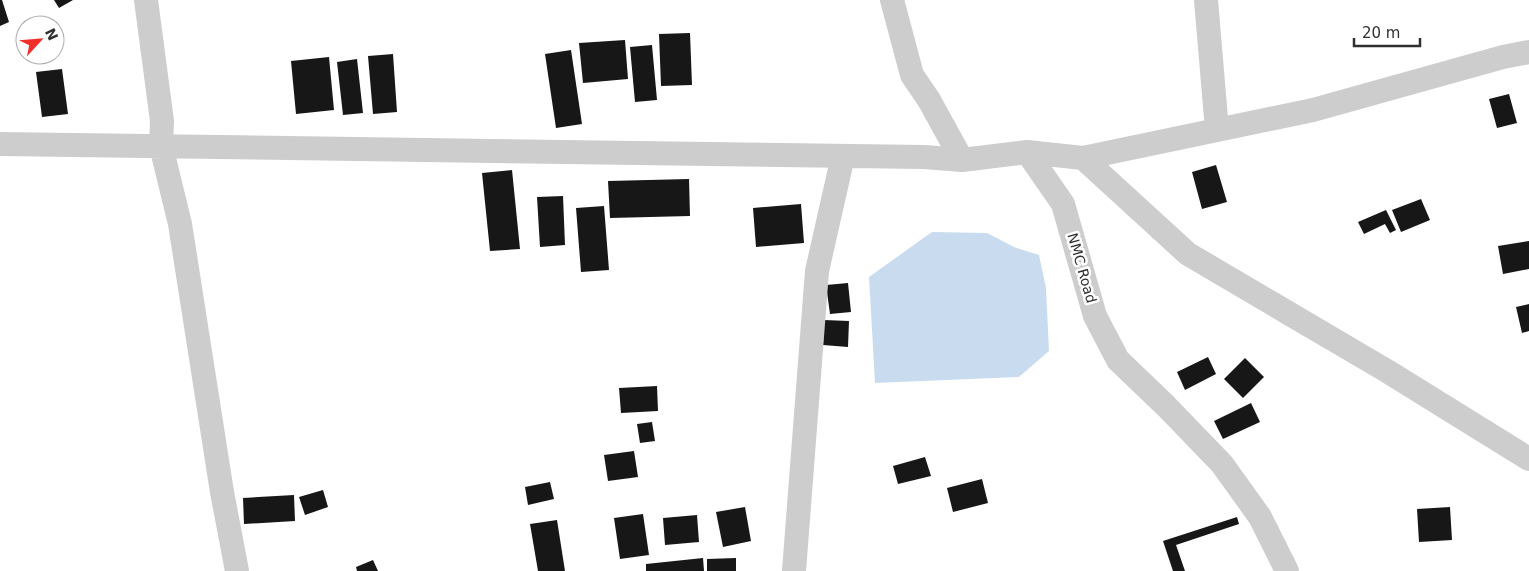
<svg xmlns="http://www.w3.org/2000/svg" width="1529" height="571" font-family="'DejaVu Sans',sans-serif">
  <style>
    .water { fill: #c9dcef }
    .building { fill: #171717 }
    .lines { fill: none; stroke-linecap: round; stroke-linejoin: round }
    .minor { stroke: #cdcdcd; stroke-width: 24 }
    .labels { text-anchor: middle; stroke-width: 5; stroke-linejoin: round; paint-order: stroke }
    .street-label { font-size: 14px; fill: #303030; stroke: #fff }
  </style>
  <rect width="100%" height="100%" fill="#fff"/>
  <path class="water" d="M932,232L987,233L1014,247L1039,255L1046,288L1049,351L1019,377L875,383L869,277Z"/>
  <path class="building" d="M0,0H2L9,22L0,26Z
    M54,0H73L59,8Z
    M690,33L692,85L661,86L659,34Z
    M625,40L628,79L583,83L579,43Z
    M652,45L657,100L635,102L630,47Z
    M571,50L582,124L556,128L545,54Z
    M393,54L397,112L373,114L368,56Z
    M329,57L334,110L296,114L291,61Z
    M357,59L363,113L343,115L337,62Z
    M62,69L68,114L42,117L36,72Z
    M1509,94L1517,123L1497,128L1489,99Z
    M1216,165L1227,202L1202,209L1192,172Z
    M512,170L520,249L490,251L482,173Z
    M689,179L690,216L610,218L608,181Z
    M563,196L565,245L540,247L537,197Z
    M1421,199L1430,220L1401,232L1392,210Z
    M801,204L804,243L756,247L753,208Z
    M604,206L609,270L581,272L576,208Z
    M1386,210L1396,230L1390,233L1385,224L1364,234L1358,222Z
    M1529,241V269L1503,274L1498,246Z
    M848,283L851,312L830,314L826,285Z
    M1529,304V331L1522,333L1516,307Z
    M824,320L849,321L848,347L823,345Z
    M1208,357L1216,374L1185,390L1177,372Z
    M1245,358L1264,377L1243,398L1224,379Z
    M657,386L658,411L621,413L619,388Z
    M1251,403L1260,422L1223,439L1214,421Z
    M652,422L655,441L640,443L637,424Z
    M634,451L638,477L608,481L604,455Z
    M925,457L931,476L898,484L893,466Z
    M982,479L988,503L953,512L947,488Z
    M550,482L554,499L528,505L525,487Z
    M323,490L328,507L305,515L299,497Z
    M294,495L295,521L244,524L243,498Z
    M745,507L751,541L723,547L716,512Z
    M1450,507L1452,540L1419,542L1417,509Z
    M643,514L649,555L620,559L614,518Z
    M697,515L699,542L665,545L663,518Z
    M1237,517L1239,524L1176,545L1185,571H1173L1163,541Z
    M557,520L565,571H538L530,524Z
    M703,558L704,571H646V564Z
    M736,558V571H707V559Z
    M373,560L378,571H357L356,567Z"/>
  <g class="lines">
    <path class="minor" d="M146,0L162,121L161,146L180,224L222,492L237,571
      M892,0L912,75L929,100L962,160L1027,152L1063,204L1095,316L1118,360L1166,406L1222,464L1260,517L1287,571
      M1206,0L1217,130
      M0,144L924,157L962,160
      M1027,152L1083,158L1313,110L1503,57L1529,52
      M1083,158L1188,254L1387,371L1529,459
      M794,571L817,271L843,156"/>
  </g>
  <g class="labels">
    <g class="street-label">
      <text transform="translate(1082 268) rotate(74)" y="5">NMC Road</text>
    </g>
  </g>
  <g transform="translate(40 40) rotate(64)"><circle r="24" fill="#ffffff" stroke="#acacac"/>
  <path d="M0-4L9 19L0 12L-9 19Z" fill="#f22e28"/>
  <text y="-8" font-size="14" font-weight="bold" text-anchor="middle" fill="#303030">N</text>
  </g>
  <path d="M1354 38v8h66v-8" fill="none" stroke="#303030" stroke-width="2.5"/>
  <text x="1362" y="38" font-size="15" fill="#303030" stroke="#ffffff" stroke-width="4" paint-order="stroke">20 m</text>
</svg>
